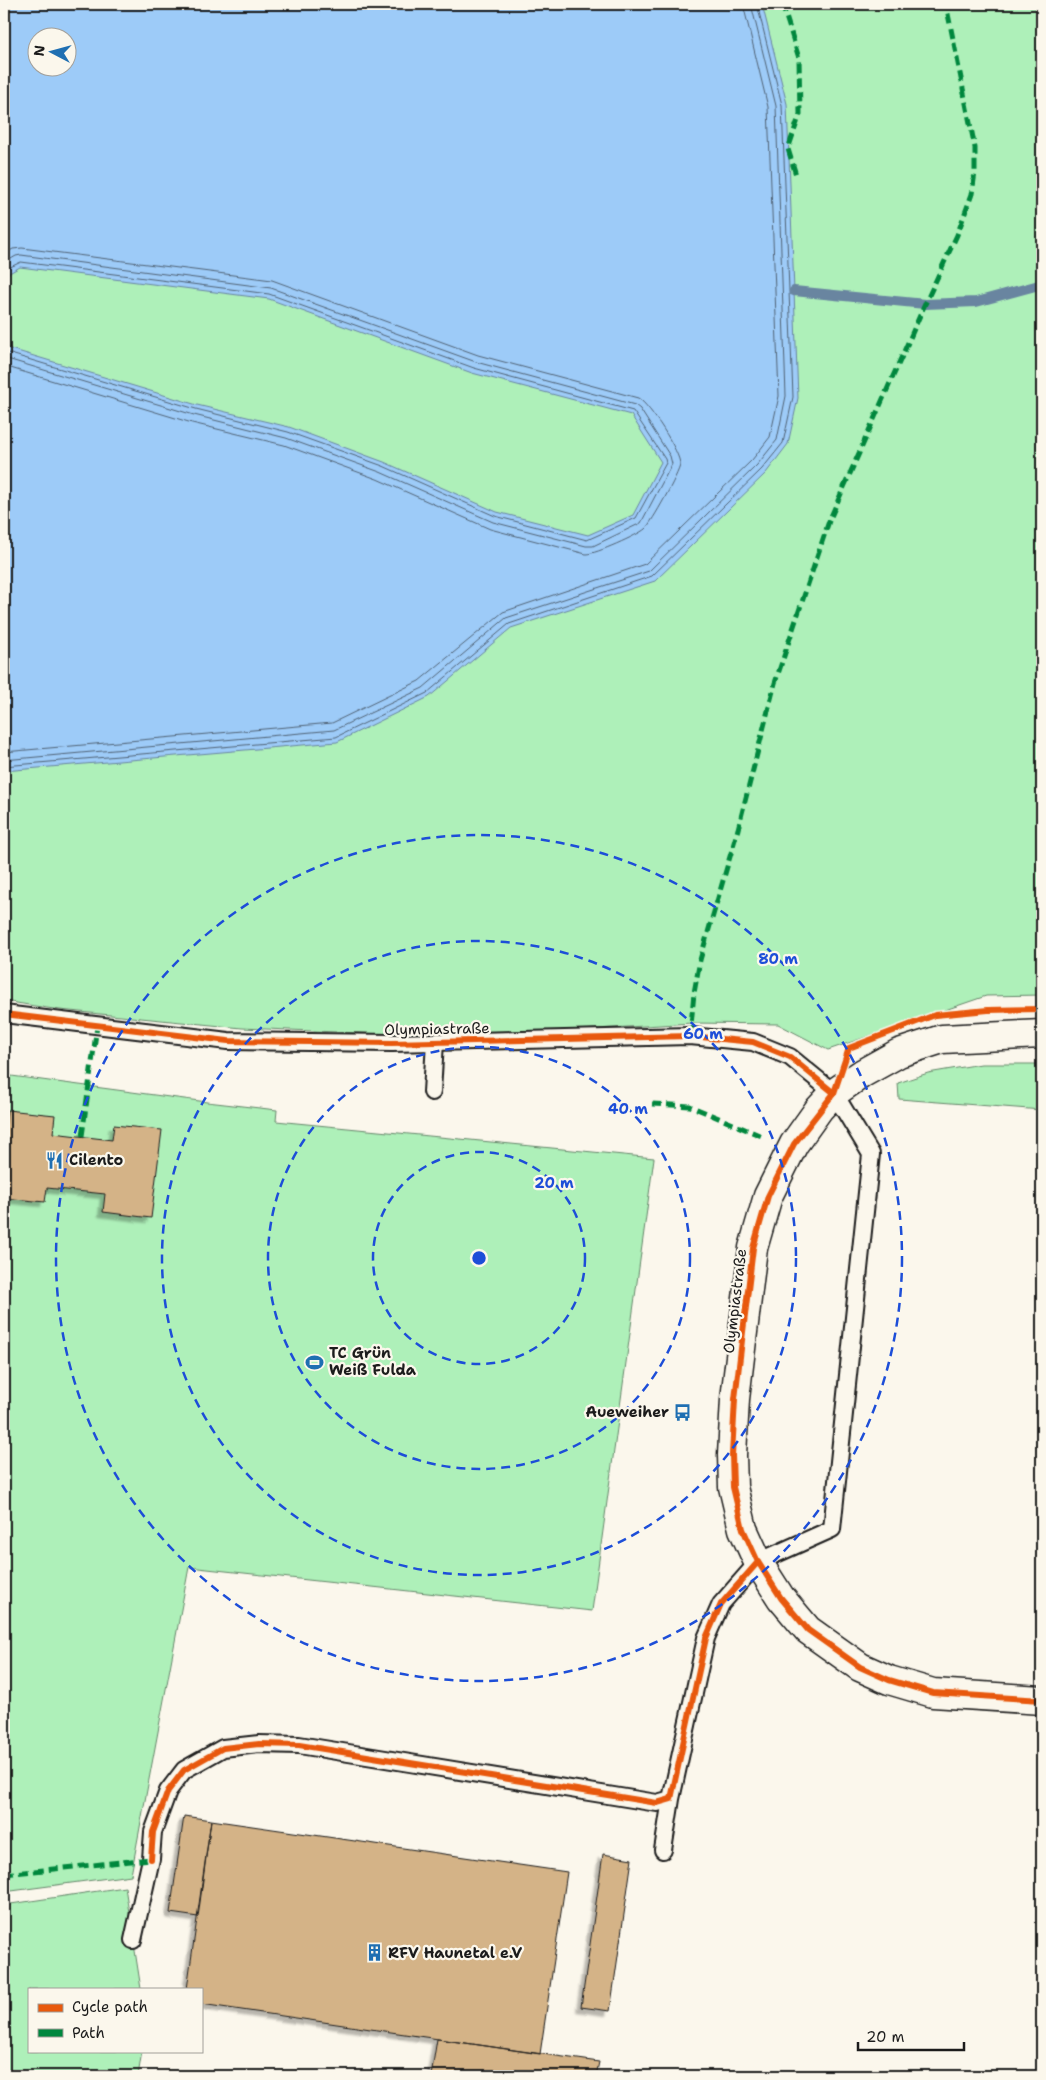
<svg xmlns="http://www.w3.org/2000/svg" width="1046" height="2080" font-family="'Shantell Sans',sans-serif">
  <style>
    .green { fill: #aef0b9; stroke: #65866a; fill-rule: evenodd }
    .water { fill: #9dcbf8; stroke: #6985a0; fill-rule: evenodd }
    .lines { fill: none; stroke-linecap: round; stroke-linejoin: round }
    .shore { stroke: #506274; stroke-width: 1 }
    .stream { stroke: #6985a0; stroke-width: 10 }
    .building { fill: #d4b387; stroke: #1c1c1c; filter: url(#shadow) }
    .lane-casing { stroke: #1c1c1c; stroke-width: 20 }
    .street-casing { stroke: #1c1c1c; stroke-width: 31 }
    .lane { stroke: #fbf7ec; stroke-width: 16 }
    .street { stroke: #fbf7ec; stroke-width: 28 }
    .quiet { stroke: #00873e; stroke-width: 5; stroke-dasharray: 10 5; stroke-linecap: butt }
    .cycleway-casing { stroke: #fbf7ec; stroke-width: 9 }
    .cycleway { stroke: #e8590c; stroke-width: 6 }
    .ring { fill: none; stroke: #1d4ed8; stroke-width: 2.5; stroke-dasharray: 9 6 }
    .labels { text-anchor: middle; stroke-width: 4.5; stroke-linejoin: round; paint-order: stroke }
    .street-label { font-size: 15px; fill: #1c1c1c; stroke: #fbf7ec }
    .poi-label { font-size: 15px; font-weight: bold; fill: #1c1c1c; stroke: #fbf7ec; text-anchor: start }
    .centre { fill: #1d4ed8; stroke: #fbf7ec; stroke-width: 2.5 }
    .ring-label { font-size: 15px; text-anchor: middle; font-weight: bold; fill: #1d4ed8; stroke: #fbf7ec; stroke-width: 4.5; stroke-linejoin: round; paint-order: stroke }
  </style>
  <defs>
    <filter id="shadow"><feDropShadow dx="-4.5" dy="4.5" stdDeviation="1" flood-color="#0004"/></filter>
  </defs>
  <rect width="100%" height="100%" fill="#fbf7ec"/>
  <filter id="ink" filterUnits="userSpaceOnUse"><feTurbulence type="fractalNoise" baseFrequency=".02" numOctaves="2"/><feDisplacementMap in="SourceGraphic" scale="10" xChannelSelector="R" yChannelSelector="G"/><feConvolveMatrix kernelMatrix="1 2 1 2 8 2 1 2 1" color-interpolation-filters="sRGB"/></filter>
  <g filter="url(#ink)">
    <path class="green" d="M4,4H1042V995L986,996L828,1050L778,1024L692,1023L564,1031L432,1036L242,1028L60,1010L4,1001ZM38,38H68V68H38Z
      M981,1064H1042V1110L899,1099L898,1083L928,1073Z
      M4,1075L207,1102L277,1110L276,1121L654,1158L592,1611L189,1567L131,1875L4,1892Z
      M125,1887L141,1989H29V2051H142L138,2076H4V1905Z"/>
    <path class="water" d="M4,4H762L787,104L798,398L788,444L766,473L655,581L511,628L429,697L337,742L4,771V347L197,405L289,427L384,462L497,512L588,535L633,515L661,462L631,415L472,373L269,299L20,267L4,276ZM38,38H68V68H38Z"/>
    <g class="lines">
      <path class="shore" d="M4,254L13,249L22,248L272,280L478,355L638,398C649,404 681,453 680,465C679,473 652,523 645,529C638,535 596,554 586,554L490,529L377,479L284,445L192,423L4,366
        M4,263L16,256L21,255L271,288L476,362L635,405L640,409L670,456L672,464L641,523L593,546H586L493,522L380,472L286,438L194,415L4,358
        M4,270L21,262L269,294L474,368L633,411L665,459L666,463L636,518L587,540L495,516L383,466L288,432L196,409L4,352
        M4,752L332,723L419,681L503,612L645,564L752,460L770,437L779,396L768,107L743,4
        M4,760L334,730L423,688L506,618L649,571L757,465L777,440L786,396L776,106L751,4
        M4,766L336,737L427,693L509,624L652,576L762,469L783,443L793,397L782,105L757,4"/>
      <path class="stream" d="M794,291L925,304L976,302L1039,285L1042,281"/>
    </g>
    <path class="building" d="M7,1110L55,1115L53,1133L112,1140L114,1125L162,1130L151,1218L103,1212L105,1194L47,1188L45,1202L4,1198V1140Z
      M184,1816L211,1820L198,1917L170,1913Z
      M211,1820L567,1872L540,2054L201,2004V1989H187Z
      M603,1854L632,1859L610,2011L581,2007Z
      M437,2039L599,2062L596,2076H431Z"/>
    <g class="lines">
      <defs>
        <path id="lane" d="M4,1014L228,1041L392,1043L690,1036L753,1042L790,1057L834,1093L871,1154L832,1529L758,1562L721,1604L706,1638L671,1799L657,1803L299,1745L259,1744L223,1748L184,1770L168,1791L153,1832L151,1859L133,1940
          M432,1092L435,1042
          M663,1850L671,1799"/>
        <path id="street" d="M1042,1034L942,1039L899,1053L863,1073L834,1093L819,1109L794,1144L768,1196L753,1248L735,1399L732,1455L733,1487L743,1529L758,1562L781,1598L808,1630L860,1667L889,1680L933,1693L1042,1700"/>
      </defs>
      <use href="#lane" class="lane-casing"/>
      <use href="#street" class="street-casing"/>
      <use href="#lane" class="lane"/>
      <use href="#street" class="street"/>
      <path class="quiet" d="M782,4L799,58L800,114L788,149L796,175
        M690,1036L694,993L700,960L738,829L775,683L829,521L925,304L957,235L972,194L975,172V148L946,4
        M652,1104L690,1106L764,1137
        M82,1136L97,1026
        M4,1874L151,1859"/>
      <defs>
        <path id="cycleway" d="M1042,1009L988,1010L935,1015L849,1048L834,1093L794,1144L768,1196L753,1248L735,1399L732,1455L733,1487L743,1529L758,1562L781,1598L808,1630L860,1667L889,1680L933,1693L1042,1700
          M4,1014L228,1041L392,1043L690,1036L753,1042L790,1057L834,1093
          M151,1859L153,1832L168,1791L184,1770L223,1748L259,1744L299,1745L657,1803L671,1799L706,1638L721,1604L758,1562"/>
      </defs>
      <use href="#cycleway" class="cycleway-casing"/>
      <use href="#cycleway" class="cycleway"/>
    </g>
  </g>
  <g class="ring">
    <circle cx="479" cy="1258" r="106"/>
    <circle cx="479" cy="1258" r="211"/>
    <circle cx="479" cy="1258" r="317"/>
    <circle cx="479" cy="1258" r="423"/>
  </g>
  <defs>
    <symbol id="restaurant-bare" viewBox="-9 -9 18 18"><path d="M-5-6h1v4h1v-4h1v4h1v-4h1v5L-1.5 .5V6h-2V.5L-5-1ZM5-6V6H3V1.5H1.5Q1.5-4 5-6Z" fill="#1f6fb2" stroke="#fbf7ec" stroke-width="2.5" paint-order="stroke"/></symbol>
    <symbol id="stadium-bare" viewBox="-9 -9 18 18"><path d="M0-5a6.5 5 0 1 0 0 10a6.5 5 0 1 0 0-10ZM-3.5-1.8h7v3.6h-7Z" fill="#1f6fb2" stroke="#fbf7ec" stroke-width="2.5" paint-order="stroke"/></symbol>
    <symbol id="bus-bare" viewBox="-9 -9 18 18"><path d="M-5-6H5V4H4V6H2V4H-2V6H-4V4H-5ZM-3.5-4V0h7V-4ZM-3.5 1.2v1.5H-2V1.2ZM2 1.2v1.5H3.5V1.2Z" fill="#1f6fb2" stroke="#fbf7ec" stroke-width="2.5" paint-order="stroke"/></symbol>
    <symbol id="building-bare" viewBox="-9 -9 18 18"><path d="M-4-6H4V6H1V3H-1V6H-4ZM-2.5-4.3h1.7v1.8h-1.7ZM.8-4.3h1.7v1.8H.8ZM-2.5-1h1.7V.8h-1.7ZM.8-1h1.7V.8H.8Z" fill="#1f6fb2" stroke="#fbf7ec" stroke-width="2.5" paint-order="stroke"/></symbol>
  </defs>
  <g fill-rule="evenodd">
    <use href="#restaurant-bare" x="42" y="1148" width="25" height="25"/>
    <use href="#stadium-bare" x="302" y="1350" width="25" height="25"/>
    <use href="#bus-bare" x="670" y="1400" width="25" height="25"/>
    <use href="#building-bare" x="362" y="1940" width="25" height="25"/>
  </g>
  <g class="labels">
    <g class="street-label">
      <text transform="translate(437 1029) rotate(-1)" y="5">Olympiastraße</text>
      <text transform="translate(735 1301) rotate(-83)" y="5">Olympiastraße</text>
    </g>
    <g class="poi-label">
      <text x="69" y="1165">Cilento</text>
      <text x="329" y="1358">TC Grün<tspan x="329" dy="17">Weiß Fulda</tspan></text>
      <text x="669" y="1417" text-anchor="end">Aueweiher</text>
      <text x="388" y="1958">RFV Haunetal e.V</text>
    </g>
  </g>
  <circle cx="479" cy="1258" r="8" class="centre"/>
  <g class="ring-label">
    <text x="778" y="964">80 m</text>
    <text x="703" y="1039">60 m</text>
    <text x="628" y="1114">40 m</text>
    <text x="554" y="1188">20 m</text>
  </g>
  <rect width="1046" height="2080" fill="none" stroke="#fbf7ec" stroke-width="20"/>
  <rect x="10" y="10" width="1026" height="2060" fill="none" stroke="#1c1c1c" stroke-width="2" filter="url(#ink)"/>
  <rect x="28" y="1988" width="175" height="65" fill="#fbf7ec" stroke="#a29f99"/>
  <rect x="38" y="2004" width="25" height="8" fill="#e8590c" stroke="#a29f99"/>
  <text x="72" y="2012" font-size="15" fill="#1c1c1c">Cycle path</text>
  <rect x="38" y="2029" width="25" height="8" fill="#00873e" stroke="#a29f99"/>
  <text x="72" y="2038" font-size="15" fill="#1c1c1c">Path</text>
  <g transform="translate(52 52) rotate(276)"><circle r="24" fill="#fbf7ec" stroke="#a29f99"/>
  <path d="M0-4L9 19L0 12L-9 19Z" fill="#1f6fb2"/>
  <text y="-8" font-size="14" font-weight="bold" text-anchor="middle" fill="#1c1c1c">N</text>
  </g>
  <path d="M858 2042v8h106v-8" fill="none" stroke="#1c1c1c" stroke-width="2.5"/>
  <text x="866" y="2042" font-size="15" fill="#1c1c1c" stroke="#fbf7ec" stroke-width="4" paint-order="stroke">20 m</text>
</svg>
